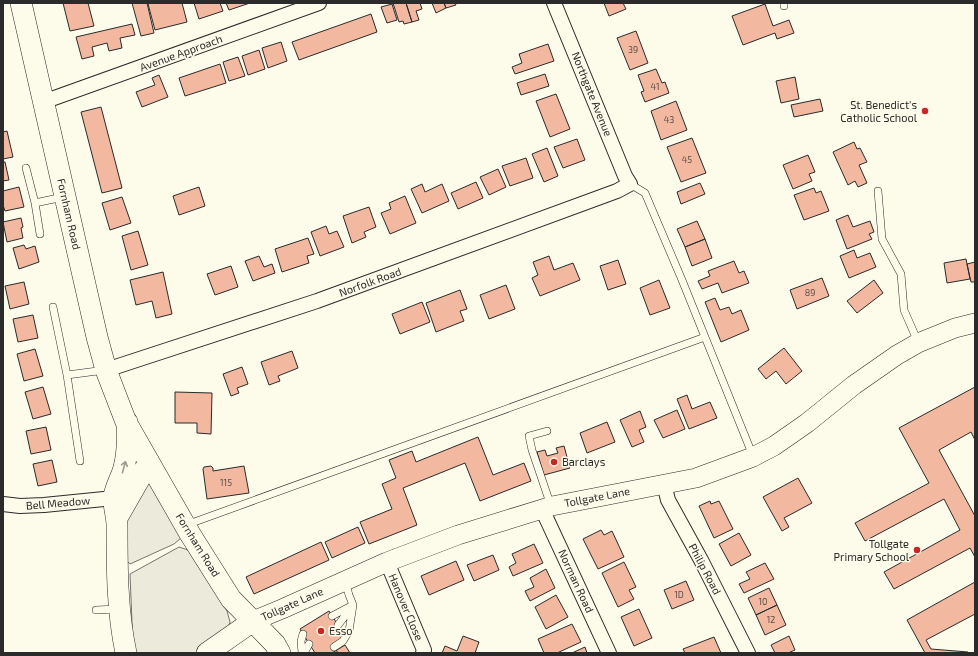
<svg xmlns="http://www.w3.org/2000/svg" width="978" height="656" font-family="'Exo 2',sans-serif">
  <style>
    .green { fill: #ecebdb; stroke: #74746e }
    .building { fill: #f2b8a0; stroke: #2b2b2b }
    .lines { fill: none; stroke-linecap: round; stroke-linejoin: round }
    .lane-casing { stroke: #2b2b2b; stroke-width: 8 }
    .street-casing { stroke: #2b2b2b; stroke-width: 16 }
    .secondary-casing { stroke: #2b2b2b; stroke-width: 20 }
    .primary-casing { stroke: #2b2b2b; stroke-width: 22 }
    .lane { stroke: #fdfbea; stroke-width: 7 }
    .street { stroke: #fdfbea; stroke-width: 14 }
    .secondary { stroke: #fdfbea; stroke-width: 19 }
    .primary { stroke: #fdfbea; stroke-width: 21 }
    .oneway { stroke: #9e9d94 }
    .poi-dot { fill: #c62828; stroke: #fdfbea; stroke-width: 1.5 }
    .labels { text-anchor: middle; stroke-width: 3; stroke-linejoin: round; paint-order: stroke }
    .number-label { font-size: 9px; fill: #5d4e48 }
    .street-label { font-size: 11px; fill: #2b2b2b; stroke: #fdfbea }
    .poi-label { font-size: 11px; fill: #2b2b2b; stroke: #fdfbea; text-anchor: end }
  </style>
  <rect width="100%" height="100%" fill="#fdfbea"/>
  <path class="green" d="M144,474L181,538L174,544L130,564L125,559L124,504Z
    M179,547L188,550L227,611L230,622L227,631L195,653H137L133,647L130,574Z"/>
  <path class="building" d="M63,3H88L94,26L70,31Z
    M132,3H147L154,33L141,36Z
    M151,3H182L187,22L155,30L148,4Z
    M194,3H220L223,11L199,19Z
    M226,3H250L229,10Z
    M393,3H406L412,22L404,24L403,21L399,22Z
    M406,3H420L422,9L416,11L419,20L412,22Z
    M432,3H444L446,8L436,13Z
    M444,3H455L456,5L446,8Z
    M604,3H623L626,9L609,16Z
    M392,4L397,20L387,23L381,7Z
    M765,4L773,26L789,20L794,33L777,39L775,33L743,45L732,16Z
    M371,14L377,32L299,60L292,42Z
    M132,24L135,35L120,38L122,48L109,51L107,43L92,47L94,56L82,59L76,37Z
    M636,31L648,63L630,70L617,38Z
    M281,42L287,61L268,68L262,48Z
    M548,44L554,61L515,74L512,67L522,63L519,54Z
    M259,50L265,69L248,75L242,56Z
    M238,57L245,76L229,81L223,62Z
    M220,64L226,83L185,96L179,78Z
    M656,69L662,83L665,82L669,93L645,102L641,92L644,91L638,75Z
    M545,74L549,86L521,95L517,83Z
    M159,75L168,97L142,107L136,92L155,85L152,78Z
    M795,77L799,99L781,103L776,81Z
    M556,94L570,129L550,137L536,101Z
    M820,99L823,111L794,117L791,105Z
    M676,101L687,130L661,140L651,111Z
    M101,107L122,188L102,193L81,112Z
    M7,131L13,157L3,159V132Z
    M692,138L706,173L681,182L667,147Z
    M577,139L585,160L563,168L554,147Z
    M854,142L857,149L860,148L867,162L859,165L867,183L858,187L855,181L848,185L833,152Z
    M547,148L558,176L544,182L532,154Z
    M808,155L815,172L809,174L812,181L793,189L783,165Z
    M526,158L533,178L510,186L502,166Z
    M3,162H5L9,180L3,181Z
    M498,169L506,187L489,195L480,177Z
    M476,182L483,198L458,209L451,193Z
    M700,183L705,194L681,204L677,192Z
    M422,184L425,192L442,184L449,201L422,213L411,189Z
    M19,187L24,207L5,211L3,205V191Z
    M199,187L205,206L179,215L173,196Z
    M814,188L816,193L821,191L829,211L804,220L794,195Z
    M405,196L416,223L390,234L381,213L391,209L389,203Z
    M122,197L131,223L110,230L102,203Z
    M369,207L376,227L364,232L366,237L352,243L343,216Z
    M848,215L853,227L870,221L874,232L869,234L872,239L847,249L836,220Z
    M21,218L23,227L21,228L23,238L7,242L3,222Z
    M697,221L705,239L685,247L677,229Z
    M326,226L329,234L337,231L344,247L320,256L311,232Z
    M138,231L148,265L131,270L122,236Z
    M308,238L314,254L307,256L309,263L282,272L275,249Z
    M705,239L712,258L692,266L685,247Z
    M24,245L26,249L35,246L39,262L19,269L13,248Z
    M854,250L857,258L870,253L876,267L849,278L840,256Z
    M259,256L264,267L272,264L275,273L253,281L245,261Z
    M549,256L554,270L573,263L580,280L540,296L532,278L538,275L533,262Z
    M966,259L970,279L947,283L944,263Z
    M618,260L626,284L608,290L600,266Z
    M734,261L739,273L744,271L749,283L722,293L718,283L702,289L698,281L710,276L708,271Z
    M975,262V282H971L967,264Z
    M231,266L238,287L215,295L207,274Z
    M163,272L172,314L156,318L152,301L136,305L130,280Z
    M822,278L829,296L797,309L790,290Z
    M659,280L670,308L650,315L640,288Z
    M874,280L883,293L857,313L847,301Z
    M24,282L29,304L10,309L5,286Z
    M506,285L515,309L489,319L480,295Z
    M460,290L467,309L460,311L464,321L436,332L426,303Z
    M715,298L720,310L729,307L732,314L741,310L749,330L721,342L705,302Z
    M422,302L430,322L400,334L392,314Z
    M33,315L38,338L18,342L13,319Z
    M784,348L802,371L786,384L776,371L766,379L758,369Z
    M35,349L43,376L24,381L17,354Z
    M292,351L298,368L278,376L280,381L269,385L261,362Z
    M242,367L248,384L237,388L239,393L231,396L223,374Z
    M43,387L51,414L33,419L25,392Z
    M975,387V440L971,432L939,450L975,516V557L970,548L894,589L884,572L960,530L944,499L865,541L855,523L929,483L899,428Z
    M175,392L212,393L211,434L197,433V423H175Z
    M687,395L692,409L710,402L717,418L689,429L677,399Z
    M677,410L685,429L663,438L654,420Z
    M640,411L646,427L639,430L644,442L632,447L620,420Z
    M607,422L615,442L587,453L580,433Z
    M46,427L51,450L31,454L26,431Z
    M478,437L493,475L524,463L531,481L480,501L465,463L403,488L417,525L369,544L360,522L392,509L382,484L396,478L389,460L412,451L416,462Z
    M564,446L570,468L544,475L537,452L545,450L547,456L558,453L556,448Z
    M52,460L57,482L38,486L33,464Z
    M211,466L213,468V471L244,466L249,493L207,499L203,469L204,467Z
    M798,478L812,503L784,518L789,527L782,531L763,497Z
    M710,501L711,504L719,501L733,529L714,538L699,506Z
    M358,527L365,543L332,558L325,542Z
    M601,530L604,535L612,531L624,557L598,569L583,539Z
    M739,533L751,555L731,566L719,544Z
    M321,542L329,560L254,594L246,577Z
    M534,544L543,563L513,576L509,567L516,563L512,554Z
    M493,555L499,570L474,581L467,565Z
    M456,561L464,580L429,595L421,576Z
    M624,562L636,587L629,590L634,599L618,607L602,573Z
    M765,563L774,579L744,593L739,584L750,579L746,572Z
    M546,569L555,588L530,601L525,591L534,587L530,578Z
    M686,581L694,600L672,609L664,590Z
    M975,582V614L926,640L931,649L968,652V653H925L907,620Z
    M769,588L777,605L756,615L748,598Z
    M556,595L568,617L546,629L535,607Z
    M777,605L786,625L765,635L756,615Z
    M639,609L652,638L634,646L621,617Z
    M329,611L345,636L332,644L338,653H314H315L300,629Z
    M572,624L581,642L557,653H544L538,639Z
    M463,636L479,642L475,653H442L445,646L457,651Z
    M789,636L795,650L788,653H775L771,645Z
    M714,637L721,653H685L683,649Z
    M345,645L350,653H332Z
    M585,647L587,653H572Z"/>
  <g class="lines">
    <defs>
      <path id="lane" d="M784,6V3
        M26,168L35,203
        M630,184L645,193L682,280L753,456
        M878,191L882,239L901,274L904,310L918,342
        M40,234L35,203L63,197
        M53,307L67,375L80,461
        M67,375L105,370
        M547,431L529,436L532,450L551,506
        M186,525L705,337
        M96,610L118,609
        M332,616L351,606
        M338,625L352,607
        M334,647L343,641L349,631L353,605L349,595L345,581
        M302,653L301,641L303,634
        M304,653L309,644"/>
      <path id="street" d="M43,102L319,3
        M106,370L317,301L617,191L630,184L625,176L554,3
        M664,484L668,500L701,560L748,653
        M3,504L20,506L44,505L114,498
        M542,509L609,653
        M387,562L424,650L423,653"/>
      <path id="secondary" d="M253,621L282,609L387,562L458,535L552,506L696,478L753,457L774,446L807,423L854,385L897,355L918,343L955,328L975,323"/>
      <path id="primary" d="M21,3L97,337L106,370L126,422L190,534L231,599L275,644L280,653
        M117,518L149,462
        M126,653C117,611 117,567 117,525C117,516 113,505 114,497C115,488 120,480 123,471C128,455 128,439 127,422
        M207,653L253,621"/>
    </defs>
    <use href="#lane" class="lane-casing"/>
    <use href="#street" class="street-casing"/>
    <use href="#secondary" class="secondary-casing"/>
    <use href="#primary" class="primary-casing"/>
    <use href="#lane" class="lane"/>
    <use href="#street" class="street"/>
    <use href="#secondary" class="secondary"/>
    <use href="#primary" class="primary"/>
  </g>
  <defs><path id="oneway-shaft" d="M-6 0H5M1.5-3L5.5 0L1.5 3" fill="none" stroke-width="1.6" stroke-linecap="round" stroke-linejoin="round"/></defs>
  <use class="oneway" href="#oneway-shaft" transform="translate(124 467) rotate(-75)"/>
  <g class="poi-dot">
    <circle cx="925" cy="111" r="4"/>
    <circle cx="554" cy="462" r="4"/>
    <circle cx="917" cy="550" r="4"/>
    <circle cx="321" cy="631" r="4"/>
  </g>
  <g class="labels">
    <g class="number-label">
      <text x="633" y="53">39</text>
      <text x="655" y="90">41</text>
      <text x="669" y="123">43</text>
      <text x="687" y="163">45</text>
      <text x="810" y="296">89</text>
      <text x="226" y="486">115</text>
      <text x="679" y="598">1D</text>
      <text x="763" y="605">10</text>
      <text x="771" y="623">12</text>
    </g>
    <g class="street-label">
      <text transform="translate(181 53) rotate(-20)" y="4">Avenue Approach</text>
      <text transform="translate(592 94) rotate(68)" y="4">Northgate Avenue</text>
      <text transform="translate(69 214) rotate(77)" y="4">Fornham Road</text>
      <text transform="translate(370 282) rotate(-20)" y="4">Norfolk Road</text>
      <text transform="translate(597 497) rotate(-11)" y="4">Tollgate Lane</text>
      <text transform="translate(58 503) rotate(-5)" y="4">Bell Meadow</text>
      <text transform="translate(198 545) rotate(58)" y="4">Fornham Road</text>
      <text transform="translate(705 569) rotate(62)" y="4">Philip Road</text>
      <text transform="translate(576 581) rotate(65)" y="4">Norman Road</text>
      <text transform="translate(292 604) rotate(-24)" y="4">Tollgate Lane</text>
      <text transform="translate(406 607) rotate(67)" y="4">Hanover Close</text>
    </g>
    <g class="poi-label">
      <text x="917" y="109">St. Benedict's<tspan x="917" dy="13">Catholic School</tspan></text>
      <text x="562" y="466" text-anchor="start">Barclays</text>
      <text x="909" y="548">Tollgate<tspan x="909" dy="13">Primary School</tspan></text>
      <text x="329" y="635" text-anchor="start">Esso</text>
    </g>
  </g>
  <rect width="978" height="656" fill="none" stroke="#2b2b2b" stroke-width="8"/>
</svg>
